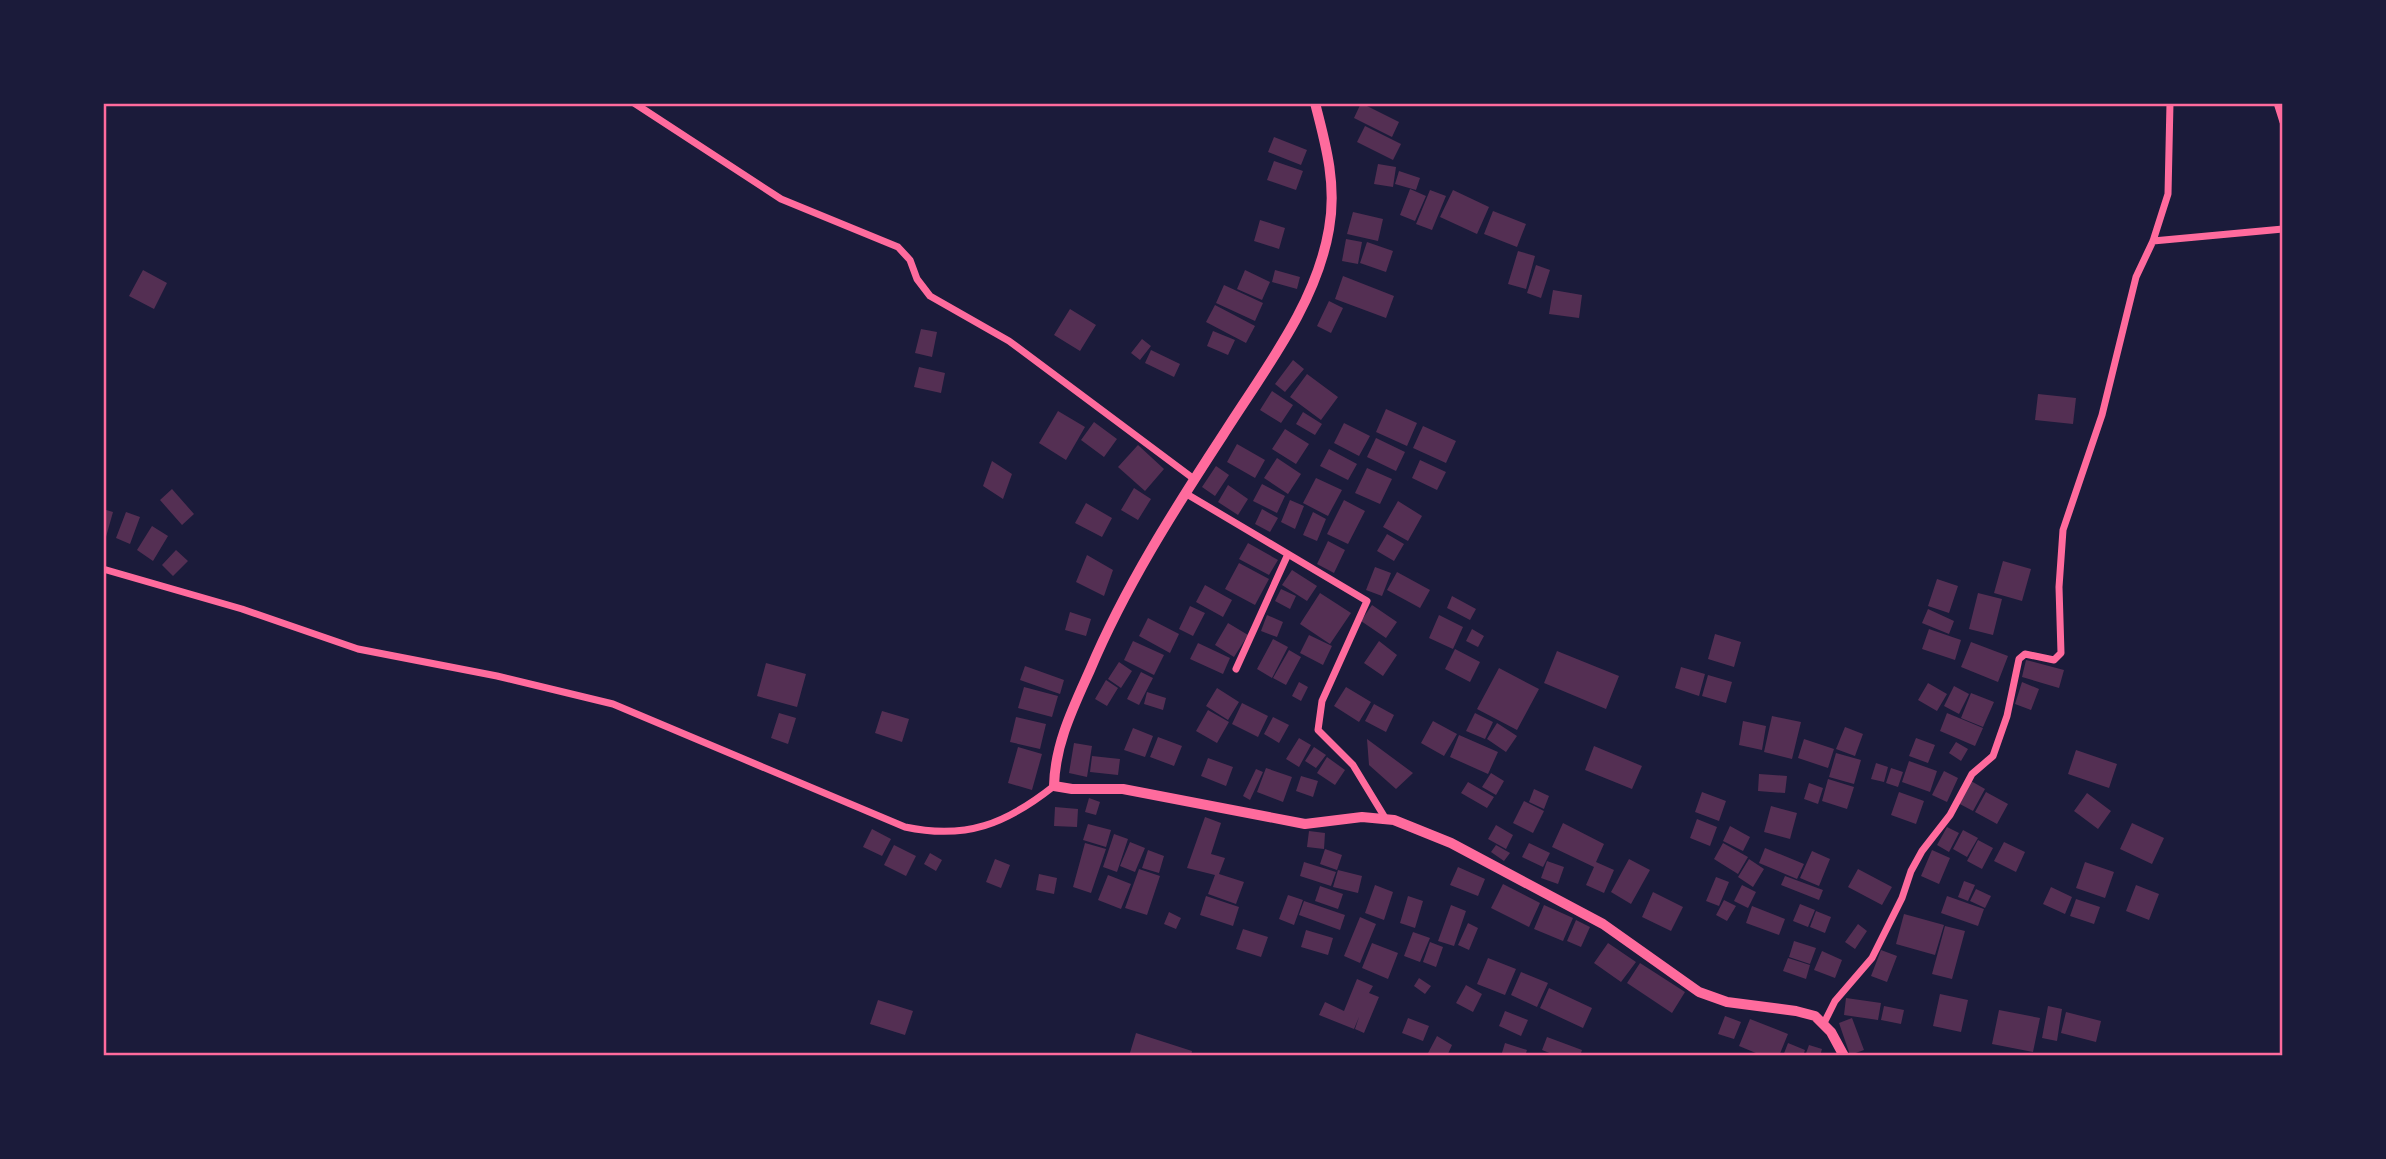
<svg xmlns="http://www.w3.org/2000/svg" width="2386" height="1159" font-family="'Noto Sans',sans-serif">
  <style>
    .building { fill: #542f53 }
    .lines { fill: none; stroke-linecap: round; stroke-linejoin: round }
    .minor { stroke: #ff6b9d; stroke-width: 7 }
    .tertiary { stroke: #ff6b9d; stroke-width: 10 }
    .neatline { fill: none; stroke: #ff6b9d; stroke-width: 2.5 }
  </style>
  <rect width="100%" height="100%" fill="#1b1b3a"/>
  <path class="building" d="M1361,103L1399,122L1392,137L1354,118Z
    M1365,126L1401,144L1393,160L1357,142Z
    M1274,137L1307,150L1301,165L1268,152Z
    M1274,161L1303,171L1296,190L1267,180Z
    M1378,164L1396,167L1393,187L1374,184Z
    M1399,171L1420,178L1416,190L1395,184Z
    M1410,189L1426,196L1415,221L1400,215Z
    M1430,190L1446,196L1432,230L1416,224Z
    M1453,190L1489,207L1477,234L1440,217Z
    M1493,211L1526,224L1517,247L1484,234Z
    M1353,212L1383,219L1378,241L1347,234Z
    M1260,220L1285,228L1279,249L1254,241Z
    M1346,239L1362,242L1358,264L1342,261Z
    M1367,242L1393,251L1386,272L1360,263Z
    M1518,251L1535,256L1526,289L1508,284Z
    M1536,265L1550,270L1541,298L1527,293Z
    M143,270L167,283L154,309L129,296Z
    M1245,270L1270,282L1262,300L1237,289Z
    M1275,270L1300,277L1297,289L1272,282Z
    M1343,276L1394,296L1386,318L1335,299Z
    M1224,285L1263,303L1255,321L1216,303Z
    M1553,290L1582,295L1579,318L1549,314Z
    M1329,301L1343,308L1331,333L1317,326Z
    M1215,305L1255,326L1246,343L1206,322Z
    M1070,309L1096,325L1080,351L1054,335Z
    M921,329L937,332L932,357L915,353Z
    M1213,331L1235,340L1228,355L1207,346Z
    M1142,339L1151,346L1140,360L1131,353Z
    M1151,350L1180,364L1174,377L1145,363Z
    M1293,360L1304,369L1285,392L1275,384Z
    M919,367L945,373L941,393L914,387Z
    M1307,374L1338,397L1321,420L1290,397Z
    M1272,391L1293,405L1281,423L1260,410Z
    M2038,394L2076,398L2073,424L2035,420Z
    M1386,409L1417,423L1407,446L1376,432Z
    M1058,411L1085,427L1066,460L1039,443Z
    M1303,412L1322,424L1315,435L1296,424Z
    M1094,422L1117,439L1104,457L1081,440Z
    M1344,423L1370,436L1359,456L1334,443Z
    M1423,426L1456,441L1446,463L1413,448Z
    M1285,429L1309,444L1296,464L1272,449Z
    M1376,438L1405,452L1396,471L1367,457Z
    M1237,444L1265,460L1255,478L1227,462Z
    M1138,445L1164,469L1145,491L1118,467Z
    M1329,449L1357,464L1348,480L1320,466Z
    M1277,458L1301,474L1288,494L1264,478Z
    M1420,460L1446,472L1437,490L1412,478Z
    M992,461L1012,474L1003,499L983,486Z
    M1216,466L1229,475L1215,496L1202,487Z
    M1367,468L1392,479L1380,504L1355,493Z
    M1316,478L1342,490L1328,516L1303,503Z
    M1262,484L1285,496L1277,513L1253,501Z
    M1228,485L1248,499L1238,515L1218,502Z
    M1134,488L1151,499L1138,520L1121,510Z
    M172,489L194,514L182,525L160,500Z
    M1290,500L1304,506L1295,529L1281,522Z
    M1344,500L1365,511L1348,544L1327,534Z
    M1398,501L1422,516L1408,541L1383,527Z
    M1086,503L1112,518L1102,537L1075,523Z
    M103,509L113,512L104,544L103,543Z
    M1262,509L1278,518L1270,532L1255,524Z
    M126,512L140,517L130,544L116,538Z
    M1313,512L1326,519L1317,541L1303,535Z
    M152,526L168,536L153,561L137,550Z
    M1387,534L1404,544L1394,561L1377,551Z
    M1328,541L1345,550L1334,573L1317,564Z
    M1248,543L1278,560L1269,575L1239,559Z
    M176,550L188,561L173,576L162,565Z
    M1087,555L1113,570L1104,596L1076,582Z
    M2003,561L2031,569L2022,601L1994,593Z
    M1239,563L1269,579L1255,605L1225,589Z
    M1375,567L1391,573L1382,596L1366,590Z
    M1292,570L1317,586L1307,601L1282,585Z
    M1397,572L1430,590L1420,608L1387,590Z
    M1937,579L1958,586L1949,613L1928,606Z
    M1205,585L1232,600L1223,617L1196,602Z
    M1281,589L1296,596L1290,609L1275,601Z
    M1320,593L1351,613L1330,644L1300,624Z
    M1978,593L2002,599L1993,635L1969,629Z
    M1452,596L1476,609L1470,620L1447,608Z
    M1372,605L1397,622L1386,638L1361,621Z
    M1190,606L1205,613L1193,636L1179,629Z
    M1928,609L1954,621L1949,634L1922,623Z
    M1070,612L1091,619L1086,636L1065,630Z
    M1267,615L1283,622L1277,637L1261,631Z
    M1439,615L1463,627L1453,649L1429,638Z
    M1148,618L1179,634L1170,653L1139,636Z
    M1228,623L1248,635L1234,657L1215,645Z
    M1472,629L1484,636L1478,647L1466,641Z
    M1929,629L1961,640L1955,660L1922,649Z
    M1715,634L1741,642L1734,667L1708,659Z
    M1309,635L1332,646L1323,665L1300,653Z
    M1273,639L1288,647L1272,678L1257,669Z
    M1133,641L1164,655L1154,675L1124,660Z
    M1379,641L1397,655L1383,676L1364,663Z
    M1971,642L2008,656L1998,682L1961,667Z
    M1198,643L1230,658L1223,674L1190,659Z
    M1455,649L1480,662L1470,682L1445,669Z
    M1289,650L1301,657L1286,685L1273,678Z
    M1557,651L1619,676L1606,709L1544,683Z
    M2026,660L2064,670L2059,688L2022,677Z
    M1119,662L1132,671L1121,688L1108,679Z
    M766,663L806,674L797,707L757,696Z
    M1025,666L1064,680L1060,694L1020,680Z
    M1681,667L1705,674L1699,696L1675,688Z
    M1499,668L1539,689L1517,730L1477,709Z
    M1141,672L1153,678L1139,705L1127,699Z
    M1708,675L1732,682L1726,703L1702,696Z
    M1106,680L1118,688L1107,706L1095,699Z
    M1299,682L1308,687L1301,701L1292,696Z
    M2022,682L2039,689L2031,710L2015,704Z
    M1928,683L1947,694L1937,711L1918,700Z
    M1954,686L1969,694L1959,714L1944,706Z
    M1024,687L1058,696L1052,717L1018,708Z
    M1346,687L1371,702L1359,722L1334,706Z
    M1217,688L1239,702L1228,720L1206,706Z
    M1147,692L1166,698L1163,710L1144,704Z
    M1971,693L1994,702L1983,727L1961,718Z
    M1242,703L1268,716L1258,737L1232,724Z
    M1374,704L1394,715L1386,732L1365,721Z
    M1208,710L1229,722L1217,743L1196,731Z
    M882,711L909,719L902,742L875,733Z
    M779,713L796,718L788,744L771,738Z
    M1475,713L1493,722L1485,739L1466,731Z
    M1947,713L1983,728L1975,746L1940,731Z
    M1772,716L1801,722L1792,759L1764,752Z
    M1016,717L1046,724L1040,749L1010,742Z
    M1273,717L1289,725L1279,743L1264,734Z
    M1433,721L1457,734L1444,756L1421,743Z
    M1743,721L1766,726L1762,750L1739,745Z
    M1497,723L1517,736L1506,752L1487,739Z
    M1845,727L1863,734L1855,756L1836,749Z
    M1133,728L1153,736L1145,757L1124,750Z
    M1459,735L1498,752L1488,774L1450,757Z
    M1158,737L1182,746L1174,766L1150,757Z
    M1299,738L1311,745L1299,767L1286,759Z
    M1916,738L1935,745L1928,763L1909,756Z
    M1367,739L1413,773L1396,789L1369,765Z
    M1804,739L1834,749L1828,768L1798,758Z
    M1956,742L1968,749L1961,761L1949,753Z
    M1074,743L1092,746L1087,777L1069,773Z
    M1594,746L1642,766L1632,789L1585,770Z
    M1018,747L1042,754L1032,790L1008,783Z
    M1314,747L1326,755L1316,768L1305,761Z
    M2076,750L2117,764L2109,788L2068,774Z
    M1836,753L1861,760L1854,784L1829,777Z
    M1092,756L1120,759L1118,775L1090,772Z
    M1327,757L1345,770L1335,785L1317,773Z
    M1208,758L1233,767L1226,786L1201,776Z
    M1909,761L1937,771L1930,792L1902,782Z
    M1876,763L1888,767L1884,782L1871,779Z
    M1266,768L1292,777L1283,802L1257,792Z
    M1891,768L1903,772L1898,787L1886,783Z
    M1256,769L1263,772L1250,800L1243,796Z
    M1944,771L1958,778L1947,802L1932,795Z
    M1491,773L1504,781L1496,795L1482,787Z
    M1759,774L1787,776L1785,793L1758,791Z
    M1301,776L1318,781L1313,797L1296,791Z
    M1828,779L1854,787L1847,809L1822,801Z
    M1971,781L1985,789L1973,811L1958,803Z
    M1468,782L1494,797L1487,808L1461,793Z
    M1809,783L1823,788L1818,804L1804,799Z
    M1534,789L1549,796L1544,809L1529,802Z
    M1702,792L1726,801L1719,821L1695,812Z
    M1899,792L1924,801L1916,824L1891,815Z
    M1986,792L2008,804L1997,824L1975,812Z
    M2087,793L2111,811L2098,829L2074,811Z
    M1089,798L1100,802L1096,815L1085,812Z
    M1524,801L1544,811L1533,833L1513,823Z
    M1771,806L1797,813L1790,839L1764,832Z
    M1055,807L1078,809L1077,827L1054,826Z
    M1205,817L1221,823L1211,854L1225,858L1219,874L1244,882L1236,904L1208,894L1215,875L1187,868Z
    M1697,819L1717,827L1710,846L1690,838Z
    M1563,823L1604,844L1596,862L1614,870L1604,893L1586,885L1594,867L1552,847Z
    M2132,823L2164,838L2152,864L2120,849Z
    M1088,824L1111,830L1106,847L1083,840Z
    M1496,825L1513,835L1506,849L1488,839Z
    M1730,826L1750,837L1743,851L1723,841Z
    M1947,827L1959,833L1949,852L1937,845Z
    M872,829L891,839L882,856L863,847Z
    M1963,830L1978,838L1967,857L1953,849Z
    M1309,831L1325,833L1324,849L1307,847Z
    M1114,834L1128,839L1117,872L1103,867Z
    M1978,840L1993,848L1982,869L1967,861Z
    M1130,842L1145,848L1135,872L1120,866Z
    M2004,842L2025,852L2016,872L1994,861Z
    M1085,843L1106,849L1091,893L1073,887Z
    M1529,843L1550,853L1543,867L1522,857Z
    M1723,843L1748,857L1738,874L1714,859Z
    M894,845L916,856L906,876L884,865Z
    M1496,845L1510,853L1504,861L1491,852Z
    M1765,848L1804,864L1797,879L1759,863Z
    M1325,849L1342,855L1337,870L1320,864Z
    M1148,850L1164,856L1159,873L1142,868Z
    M1932,850L1950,858L1939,884L1921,876Z
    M1812,851L1830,859L1819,886L1800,878Z
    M930,853L942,860L936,871L924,864Z
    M995,859L1010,865L1001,888L986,882Z
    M1629,859L1650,870L1631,904L1611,892Z
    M1749,859L1764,869L1753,887L1738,877Z
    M1547,861L1564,867L1558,884L1541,878Z
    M1304,862L1336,872L1331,886L1300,876Z
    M2085,862L2114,872L2105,898L2076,888Z
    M1458,867L1485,879L1478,896L1450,885Z
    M1139,869L1160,876L1147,915L1125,908Z
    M1858,869L1892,887L1882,905L1848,887Z
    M1338,870L1362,876L1358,893L1333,887Z
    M1039,874L1057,878L1054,894L1036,890Z
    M1108,875L1131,884L1121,909L1098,900Z
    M1785,876L1823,890L1819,900L1781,885Z
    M1716,877L1729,882L1719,906L1706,901Z
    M1964,881L1975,885L1968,901L1958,897Z
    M1503,884L1540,903L1529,927L1491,908Z
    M1375,885L1393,892L1384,920L1365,913Z
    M1742,885L1756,892L1748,908L1734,901Z
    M2136,885L2159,894L2149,920L2126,911Z
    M1320,886L1343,894L1338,909L1315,901Z
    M2051,887L2072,897L2065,914L2043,904Z
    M1976,889L1991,896L1985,908L1970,901Z
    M1653,892L1683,907L1671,931L1642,917Z
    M1288,895L1303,900L1294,925L1279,919Z
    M1206,896L1239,907L1233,926L1200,915Z
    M1408,896L1423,901L1415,928L1400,923Z
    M1947,896L1984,909L1978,926L1941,913Z
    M2076,899L2100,907L2094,924L2070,916Z
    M1724,900L1736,906L1727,921L1716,915Z
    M1304,901L1345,915L1340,930L1299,915Z
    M1800,904L1815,910L1808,927L1793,921Z
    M1451,905L1466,911L1454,946L1438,941Z
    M1544,905L1573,918L1563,941L1534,929Z
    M1752,906L1785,919L1779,935L1746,923Z
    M1816,911L1831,917L1825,933L1810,927Z
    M1169,912L1181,918L1176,929L1164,924Z
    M1904,914L1944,925L1935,955L1896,944Z
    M1360,917L1376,924L1360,963L1344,956Z
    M1576,920L1590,927L1581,947L1567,941Z
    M1468,923L1478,928L1469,950L1458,945Z
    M1858,924L1867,931L1855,949L1845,942Z
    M1945,926L1965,931L1952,979L1932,974Z
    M1243,929L1268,937L1261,957L1236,949Z
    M1306,930L1333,938L1328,955L1301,947Z
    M1413,932L1430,938L1420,962L1404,956Z
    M1794,941L1816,948L1810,964L1789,957Z
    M1430,942L1443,947L1436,967L1423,962Z
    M1372,943L1398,953L1388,979L1362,968Z
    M1608,943L1636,962L1621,982L1594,963Z
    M1881,950L1897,956L1887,982L1871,976Z
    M1822,951L1842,960L1835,978L1814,970Z
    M1488,958L1516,969L1505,995L1477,984Z
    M1788,958L1810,965L1806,979L1783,971Z
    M1640,963L1685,992L1672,1013L1627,983Z
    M1521,972L1548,983L1537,1007L1511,995Z
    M1419,978L1431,986L1425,994L1414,986Z
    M1357,979L1373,986L1369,993L1379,997L1364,1033L1355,1029L1359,1017L1354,1029L1319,1015L1325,1002L1344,1011Z
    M1466,985L1482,994L1473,1012L1456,1003Z
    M1549,988L1592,1008L1583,1028L1540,1008Z
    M1940,994L1968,1000L1961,1032L1933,1026Z
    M1846,998L1881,1003L1878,1020L1844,1015Z
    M878,1000L913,1011L905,1035L870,1024Z
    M1884,1006L1904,1010L1901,1024L1881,1020Z
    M2048,1006L2062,1009L2057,1041L2042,1038Z
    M1999,1010L2040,1018L2033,1052L1992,1044Z
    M1505,1011L1528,1020L1521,1036L1499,1026Z
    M2066,1012L2101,1021L2096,1042L2061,1033Z
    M1725,1016L1741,1022L1734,1039L1718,1034Z
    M1408,1018L1429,1026L1423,1041L1402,1033Z
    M1852,1018L1864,1050L1850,1055L1839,1023Z
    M1750,1019L1788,1034L1779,1056H1763L1739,1046Z
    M1136,1033L1192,1051L1191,1056H1129Z
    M1437,1036L1452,1045L1447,1056L1427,1055Z
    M1547,1037L1582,1050L1580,1056H1557L1542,1050Z
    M1505,1043L1527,1050L1525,1056H1501Z
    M1788,1043L1805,1050L1803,1056H1783Z
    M1809,1045L1822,1049L1820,1056H1805Z"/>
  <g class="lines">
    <path class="minor" d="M634,103L781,199L898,247L910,260L917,279L930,296L1009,341L1194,479
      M2277,103L2283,122
      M2153,241L2283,229
      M1185,493L1367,601L1322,701L1318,730L1353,765L1384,816
      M103,569L242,609L358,649L497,676L613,704L905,827C966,840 1006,824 1054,786
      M1236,669L1288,554
      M1824,1023L1835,1001L1872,958L1902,898L1911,871L1922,851L1950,815L1972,774L1993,756L2007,716L2019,659L2025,654L2054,660L2061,653L2059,587L2063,530L2102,415L2136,277L2153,241L2168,194L2170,103"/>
    <path class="tertiary" d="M1315,103C1326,145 1337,185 1329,229C1316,305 1264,370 1223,435C1174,510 1125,587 1090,670C1073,708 1055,744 1054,786L1072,789H1123L1305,824L1362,817L1394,820L1451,843L1603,924L1699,992L1727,1002L1796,1011L1815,1016L1831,1032L1844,1056"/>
  </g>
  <rect width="2386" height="1159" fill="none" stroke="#1b1b3a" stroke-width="210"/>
  <rect x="105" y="105" width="2176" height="949" class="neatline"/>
</svg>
